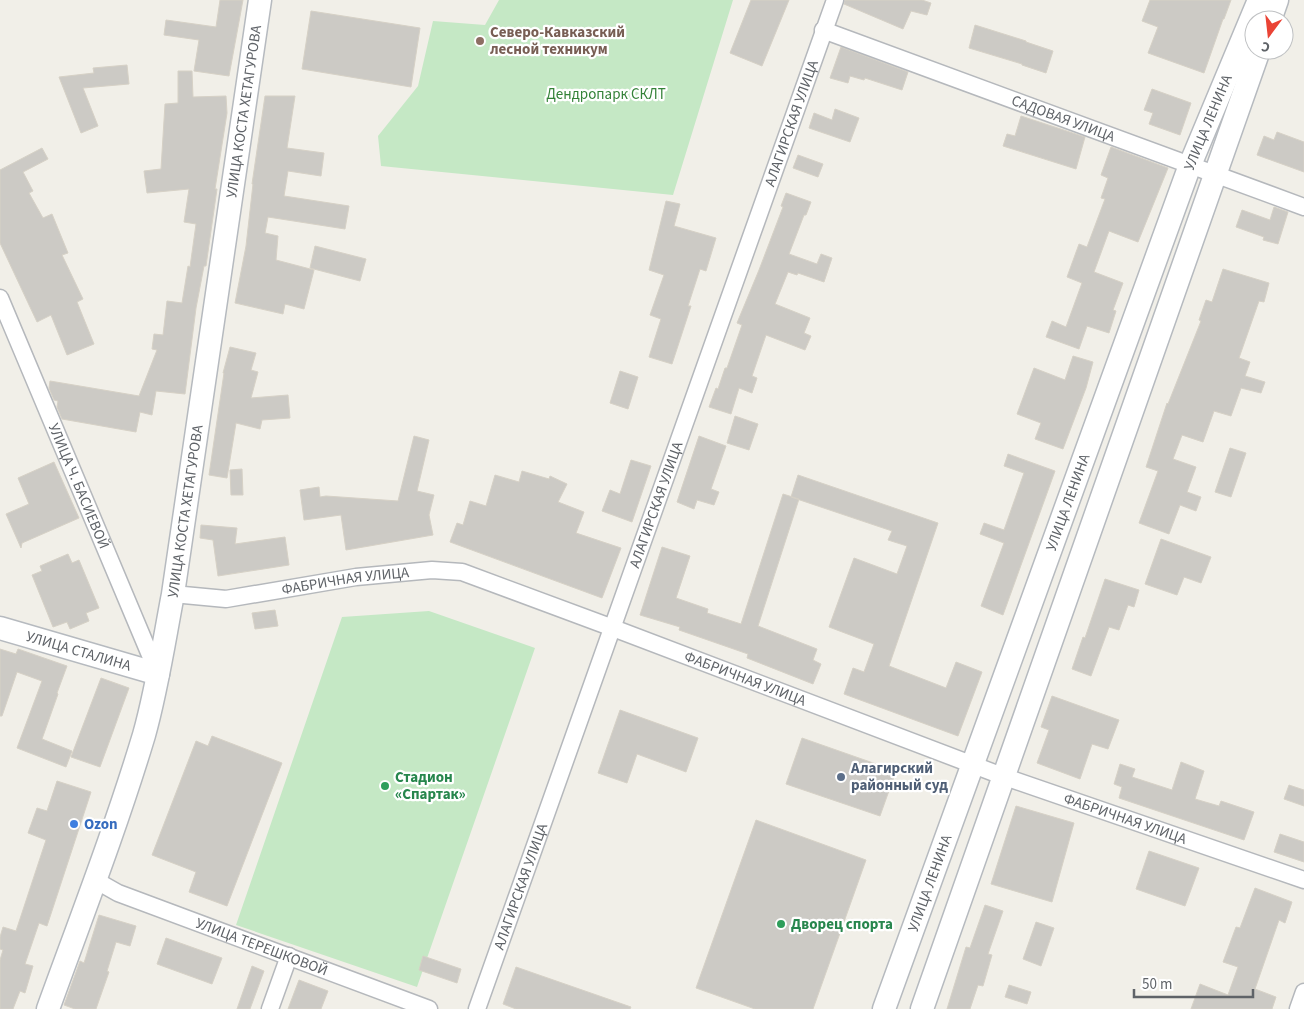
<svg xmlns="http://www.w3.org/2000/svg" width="1304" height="1009" font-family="'Source Sans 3',sans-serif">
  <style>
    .green { fill: #c5e8c5 }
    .building { fill: #cccac5; stroke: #d6d1c6 }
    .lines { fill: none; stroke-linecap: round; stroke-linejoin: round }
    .street-casing { stroke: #b5b8bc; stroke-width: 19 }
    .secondary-casing { stroke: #b6babf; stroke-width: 25 }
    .street { stroke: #fff; stroke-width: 16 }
    .secondary { stroke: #fff; stroke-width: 22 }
    .education-dot { fill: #8d6e63; stroke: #fff; stroke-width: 2 }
    .service-dot { fill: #5c6f8a; stroke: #fff; stroke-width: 2 }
    .leisure-dot { fill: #2e9e5b; stroke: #fff; stroke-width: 2 }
    .shop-dot { fill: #3f7fe0; stroke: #fff; stroke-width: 2 }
    .labels { text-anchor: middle; stroke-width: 4.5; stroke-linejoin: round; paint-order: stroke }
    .education-label { font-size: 15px; font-weight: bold; fill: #785e54; stroke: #fff; text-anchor: start }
    .park-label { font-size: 15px; fill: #348238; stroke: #fff }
    .street-label { font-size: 15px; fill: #5f6368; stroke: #fff }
    .service-label { font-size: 15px; font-weight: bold; fill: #4e5e75; stroke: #fff; text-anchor: start }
    .leisure-label { font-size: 15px; font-weight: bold; fill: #27864d; stroke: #fff; text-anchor: start }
    .shop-label { font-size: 15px; font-weight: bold; fill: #366cbe; stroke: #fff; text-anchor: start }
  </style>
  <rect width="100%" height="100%" fill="#f1efe8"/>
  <path class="green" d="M499,0H733L673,195L381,166L378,136L418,86L433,21L485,25Z
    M429,611L535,648L417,987L236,925L342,617Z"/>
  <path class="building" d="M220,0H243L229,76L194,71L199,40L164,35L166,20L216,27Z
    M751,0H789L762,66L730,53Z
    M845,0H922L931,3L927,15L911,11L903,29L844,4Z
    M1150,0H1231L1224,19H1223L1204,73L1148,53L1158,27L1142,21Z
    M311,11L420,28L411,87L302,69Z
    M975,25L1026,41V42L1053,51L1046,73L1022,65V64L969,48Z
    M841,47L908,72L902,90L865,78L864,80L850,76L848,83L830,78Z
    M127,65L129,84L83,88L98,126L81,133L59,77L94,73L93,68Z
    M178,71H192L193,97L226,96L227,113L215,189H217L206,266H204L196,308L185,394L156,391L152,415L140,412L136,432L62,419L57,407L58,401L54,400L49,388L50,381L139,396L157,350L152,349L154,334L163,335L167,301L182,303L188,266L190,267L196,224L184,222L189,189L147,193L144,171L161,169L165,104L178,103Z
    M1152,89L1191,103L1180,135L1149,124L1153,113L1144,110Z
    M265,96H295L287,148L324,153L321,176L288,171L284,196L349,206L345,229L268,217L265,233L278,236L276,260L314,270L304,309L285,304L283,314L235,303L246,246L253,184H252Z
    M835,109L859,118L850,142L809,128L814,113L832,120Z
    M1021,116L1085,137L1076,169L1003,146L1007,134L1015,136Z
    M1277,132L1304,142V172L1257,155L1264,136L1274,140Z
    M1111,147L1168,168L1138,242L1109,231L1094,272L1123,283L1113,310L1116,311L1109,333L1087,326L1079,349L1046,337L1052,321L1066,327L1082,283L1067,277L1079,244L1087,247L1105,199L1101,198L1108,178L1101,175Z
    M42,148L48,159L23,172L33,191L29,193L43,218L52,214L68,253L62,255L83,299L77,302L94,344L67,355L51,315L37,322L0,243V170Z
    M798,155L823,164L818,177L793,168Z
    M786,193L811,202L806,215H804L789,254L817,264L821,254L832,258L824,282L798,273L797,275L788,272L775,304L810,318L804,333L811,336L805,350L766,335L752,376L757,378L752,393L739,388L731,414L709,407L716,388L718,389L725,368H727L742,325L737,323L759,270L783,207L781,206Z
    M666,201L680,204L674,226L716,238L706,271L700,269L688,306H691L672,364L649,357L661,319L650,315L664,275L649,270Z
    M1274,207L1288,212L1278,244L1263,240L1264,237L1236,227L1242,210L1270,220Z
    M315,246L366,259L360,281L310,268Z
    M1223,269L1269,283L1264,302L1259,301L1239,358L1250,362L1245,376L1265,382L1261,393L1241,388L1231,416L1214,411L1203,442L1182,435L1173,459L1196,467L1187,492L1201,497L1196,511L1180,505L1169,534L1139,523L1158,471L1146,467L1167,403L1168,404L1201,321L1199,320L1206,300L1212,302Z
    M230,347L256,353L251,370L258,372L251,398L288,395L290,418L262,420L260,429L236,423L227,478L209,475L224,373H223Z
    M1073,356L1093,362L1086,388L1063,449L1035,439L1041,423L1017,414L1034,368L1065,380Z
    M620,371L638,377L628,409L610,403Z
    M735,416L758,424L749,450L727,443Z
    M414,436L429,440L417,491L434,495L429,515L433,535L346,550L341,515L304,520L300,490L319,487L320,497L326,496L398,501Z
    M699,436L726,446L711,489L719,492L714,505L697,500L694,509L677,502Z
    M1230,448L1246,453L1231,497L1215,492Z
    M1008,454L1055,471L1003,615L981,606L1004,543L980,534L984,523L1004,530L1024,473L1004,466Z
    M631,460L651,466L632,522L602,511L610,490L620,494Z
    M54,462L79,518L22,543L21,548L6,514L29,504L18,478Z
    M242,469L243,495H231L230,470Z
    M522,471L549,479L550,476L567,484L558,502L584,512L576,533L621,548L602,598L450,542L457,523L463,525L470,501L486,506L495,475L519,482Z
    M798,475L938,523L889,666L946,688L956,662L982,672L958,736L844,694L853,668L864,672L874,644L829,627L854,558L897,574L907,546L888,540L892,531L791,497Z
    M783,494L799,499L758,626L817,649L813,660L821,664L813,684L747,658L748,654L679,630L680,627L640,615L662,547L690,556L676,598L708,609L707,613L741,624Z
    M201,525L237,528L235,544L285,537L289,565L218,576L213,540L200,538Z
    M1161,539L1211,557L1201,583L1184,577L1177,595L1145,584Z
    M68,554L72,563L79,560L99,608L86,613L89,621L70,629L67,622L53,627L32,575L42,571L40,566Z
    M1105,579L1139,590L1134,607L1128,605L1119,630L1109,627L1091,676L1072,669L1083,637L1085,638Z
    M275,610L278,626L255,629L252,613Z
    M0,649L16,654L18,649L67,666L57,693L58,694L42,739L72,751L66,767L17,748L42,681L17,672L2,716H0Z
    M101,678L129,688L100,767L71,757Z
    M1052,696L1119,720L1108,749L1092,744L1080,779L1037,763L1049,730L1041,727Z
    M620,710L698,738L686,772L637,754L627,783L598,773Z
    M212,736L282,763L227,906L189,892L196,872L152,855L196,741L208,746Z
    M802,738L896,771L880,816L786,784Z
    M1181,762L1204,771L1195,799L1219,806L1221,801L1254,812L1244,840L1119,798L1122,787L1114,784L1120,764L1135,769L1132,777L1172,790Z
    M57,781L91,792L47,926L39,923L25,964L33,966L25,993L20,991L13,1009H0V960L3,950L0,949V937L3,927L16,931L46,840L28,833L37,808L47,811Z
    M1289,785L1304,790V806L1284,799Z
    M1016,806L1074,823L1052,902L991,884Z
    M756,820L866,860L813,1009H755L696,988Z
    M1280,834L1304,842V862L1274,852Z
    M1149,851L1199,868L1185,906L1136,889Z
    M1255,888L1292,902L1285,923L1279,920L1255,989L1276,997L1272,1009H1191L1200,984L1228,995L1238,967L1223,962L1236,927L1240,928Z
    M985,905L1003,911L988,954L992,955L983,986L978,985L970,1009H947L966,947L970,948Z
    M99,915L136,926L130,946L116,942L107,971L109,972L96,1009H75L64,1005L80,961L84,963Z
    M1036,922L1054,928L1041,966L1023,959Z
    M166,938L222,958L212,984L157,964Z
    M423,956L461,969L457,983L419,970Z
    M252,966L264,971L250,1009H237Z
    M516,967L631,1007L630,1009H516L503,1004Z
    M299,980L328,991L321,1009H288Z
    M1009,985L1031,992L1027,1004L1005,997Z"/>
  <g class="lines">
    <defs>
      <g id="street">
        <path id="s1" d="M823,30L1304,207"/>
        <path id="s2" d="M0,298L158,674"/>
        <path id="s3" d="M173,594L226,599L356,577L432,570L462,572L613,628L1005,777L1304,880"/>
        <path id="s4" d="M95,880L118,893L429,1009"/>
        <path d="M270,1009L289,956"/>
        <path id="s5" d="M477,1009L835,0"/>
        <path d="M1298,1009L1304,992"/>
      </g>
      <g id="secondary">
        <path d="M1270,20L1277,0"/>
        <path id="s6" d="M0,628L158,674"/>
        <path id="s7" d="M48,1009C81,918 116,828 144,735C157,689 164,641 173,594L260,0"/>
        <path id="s8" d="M884,1009L1190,165L1259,0"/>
        <path d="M922,1009L1259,50"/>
      </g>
    </defs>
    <use href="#street" class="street-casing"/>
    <use href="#secondary" class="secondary-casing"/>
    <use href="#street" class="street"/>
    <use href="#secondary" class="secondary"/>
  </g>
  <circle class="education-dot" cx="480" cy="41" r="5"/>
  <circle class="service-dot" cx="841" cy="777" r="5"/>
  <g class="leisure-dot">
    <circle cx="385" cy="786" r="5"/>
    <circle cx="781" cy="924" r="5"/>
  </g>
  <circle class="shop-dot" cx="74" cy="824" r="5"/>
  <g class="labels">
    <g class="education-label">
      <text x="490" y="37">Северо-Кавказский<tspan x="490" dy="17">лесной техникум</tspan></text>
    </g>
    <g class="park-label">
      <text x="606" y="99">Дендропарк СКЛТ</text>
    </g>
    <g class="street-label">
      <text dy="5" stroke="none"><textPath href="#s7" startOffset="922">УЛИЦА КОСТА ХЕТАГУРОВА</textPath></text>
      <text dy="5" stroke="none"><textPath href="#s1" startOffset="256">САДОВАЯ УЛИЦА</textPath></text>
      <text dy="5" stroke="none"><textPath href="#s5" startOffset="940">АЛАГИРСКАЯ УЛИЦА</textPath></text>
      <text dy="5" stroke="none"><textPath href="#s8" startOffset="944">УЛИЦА ЛЕНИНА</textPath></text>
      <text dy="5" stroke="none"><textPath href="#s2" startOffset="204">УЛИЦА Ч. БАСИЕВОЙ</textPath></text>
      <text dy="5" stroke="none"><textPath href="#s8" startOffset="539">УЛИЦА ЛЕНИНА</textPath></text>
      <text dy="5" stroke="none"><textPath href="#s5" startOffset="535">АЛАГИРСКАЯ УЛИЦА</textPath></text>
      <text dy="5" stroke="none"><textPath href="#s7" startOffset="518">УЛИЦА КОСТА ХЕТАГУРОВА</textPath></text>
      <text dy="5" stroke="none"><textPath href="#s3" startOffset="174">ФАБРИЧНАЯ УЛИЦА</textPath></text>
      <text dy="5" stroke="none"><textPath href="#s6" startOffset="82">УЛИЦА СТАЛИНА</textPath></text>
      <text dy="5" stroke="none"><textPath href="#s3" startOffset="594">ФАБРИЧНАЯ УЛИЦА</textPath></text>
      <text dy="5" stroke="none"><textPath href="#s3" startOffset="999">ФАБРИЧНАЯ УЛИЦА</textPath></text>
      <text dy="5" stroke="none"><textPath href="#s8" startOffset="134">УЛИЦА ЛЕНИНА</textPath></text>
      <text dy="5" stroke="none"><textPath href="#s5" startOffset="130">АЛАГИРСКАЯ УЛИЦА</textPath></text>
      <text dy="5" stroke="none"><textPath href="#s4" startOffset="180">УЛИЦА ТЕРЕШКОВОЙ</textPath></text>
    </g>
    <g class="service-label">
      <text x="851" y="773">Алагирский<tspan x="851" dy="17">районный суд</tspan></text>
    </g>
    <g class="leisure-label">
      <text x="395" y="782">Стадион<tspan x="395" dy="17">«Спартак»</tspan></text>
      <text x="791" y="929">Дворец спорта</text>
    </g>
    <g class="shop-label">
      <text x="84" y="829">Ozon</text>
    </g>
  </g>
  <g transform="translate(1269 35) rotate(195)"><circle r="24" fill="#ffffff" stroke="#bfc1c3"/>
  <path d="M0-4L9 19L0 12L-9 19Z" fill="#ea4335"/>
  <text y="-8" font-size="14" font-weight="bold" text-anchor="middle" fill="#5f6368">С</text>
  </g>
  <path d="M1134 989v8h119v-8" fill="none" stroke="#5f6368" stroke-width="2.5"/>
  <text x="1142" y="989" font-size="15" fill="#5f6368" stroke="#ffffff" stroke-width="4" paint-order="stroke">50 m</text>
</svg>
